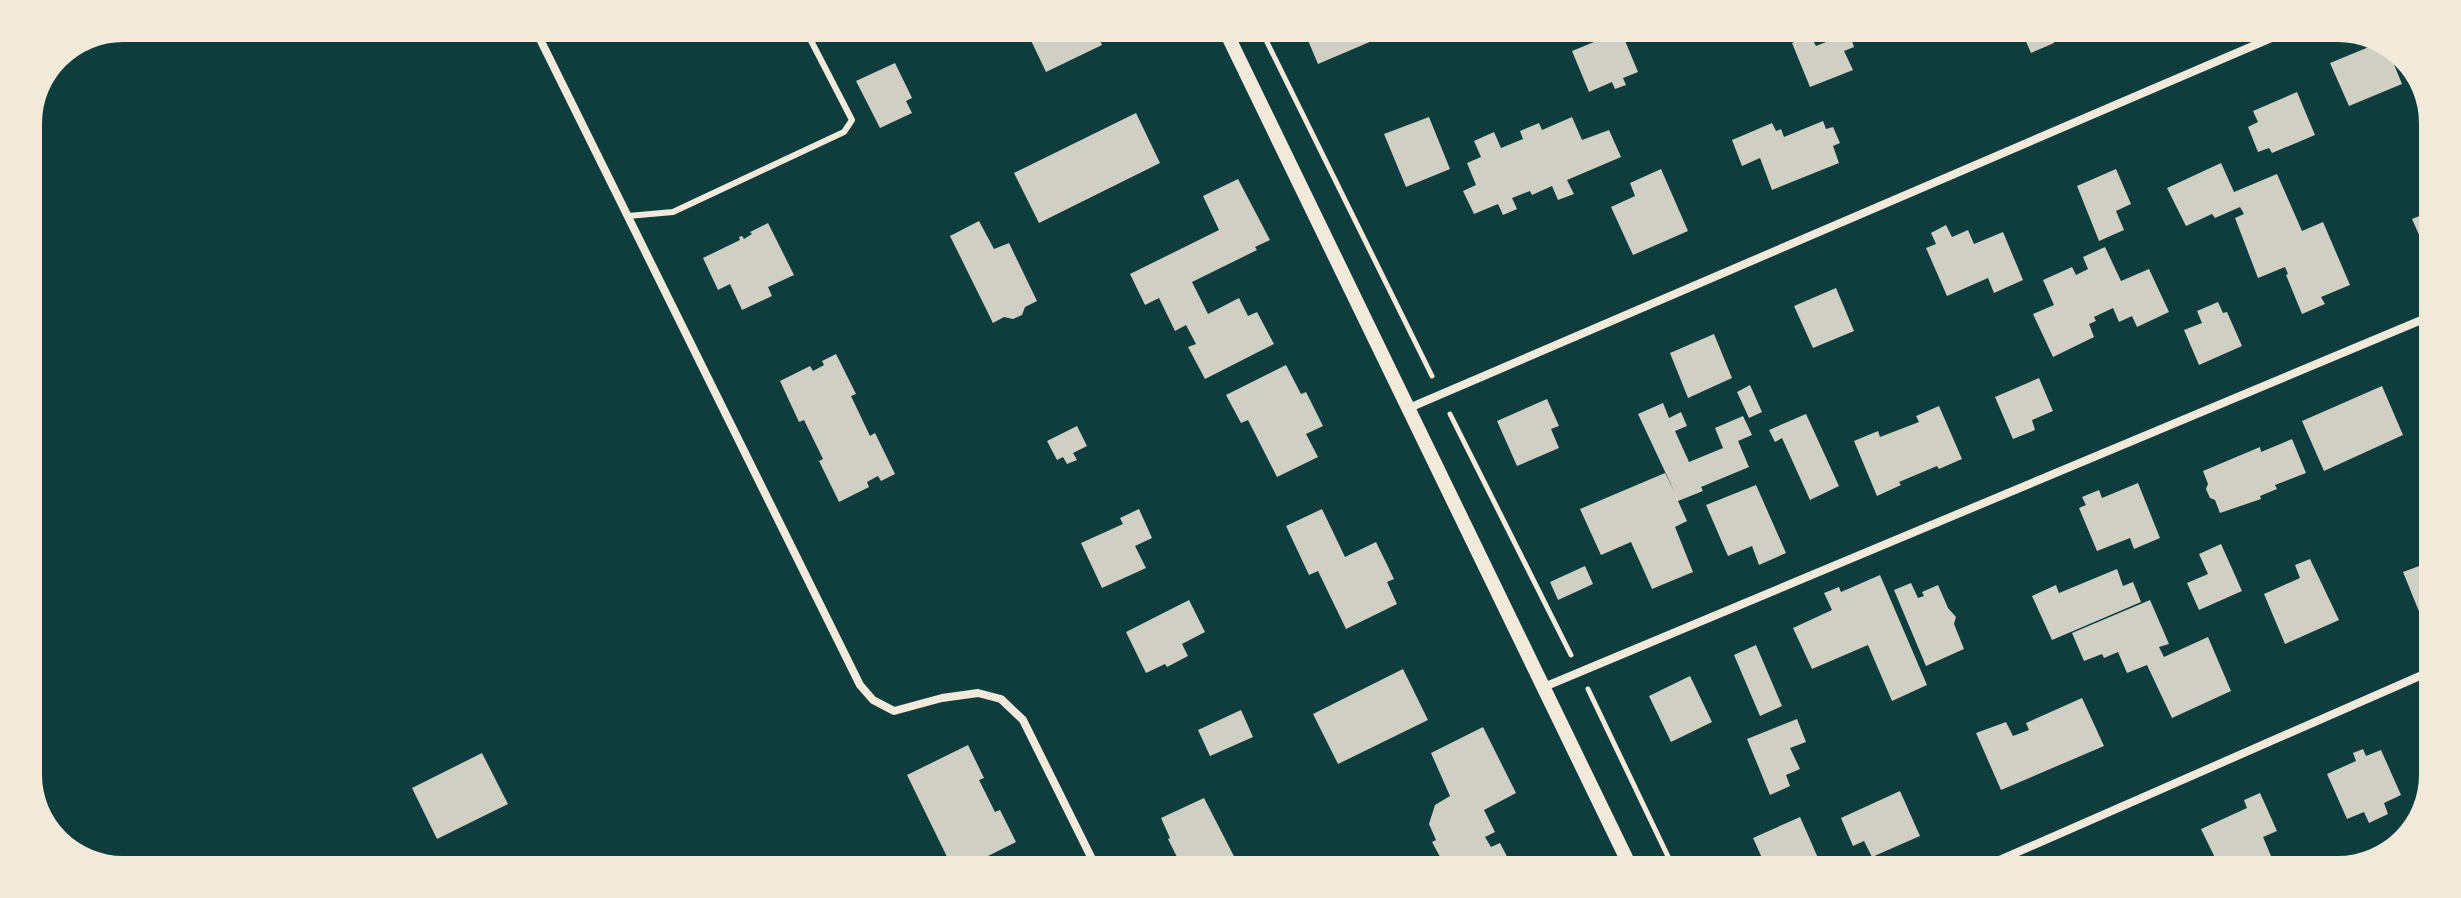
<svg xmlns="http://www.w3.org/2000/svg" width="2461" height="898" font-family="Raleway,sans-serif">
  <style>
    .building { fill: #cfcfc3 }
    .lines { fill: none; stroke-linecap: round; stroke-linejoin: round }
    .path { stroke: #f1e9da; stroke-width: 5 }
    .service { stroke: #f1e9da; stroke-width: 6 }
    .minor { stroke: #f1e9da; stroke-width: 8 }
    .tertiary { stroke: #f1e9da; stroke-width: 14 }
  </style>
  <rect width="100%" height="100%" fill="#0f3d3e"/>
  <path class="building" d="M1026,30H1095L1102,45L1046,72Z
    M1304,31H1376L1379,38L1318,64Z
    M1621,31L1638,72L1623,78L1626,85L1615,89L1612,82L1589,92L1572,51Z
    M2016,32H2062L2052,37L2054,43L2031,53L2024,37L2019,39Z
    M1849,33L1854,47L1844,51L1853,70L1810,87L1792,43L1810,35L1816,46Z
    M2381,42L2386,45L2402,84L2349,106L2330,63Z
    M895,63L912,98L906,101L912,113L880,128L856,81Z
    M2297,92L2315,135L2272,153L2269,148L2258,152L2248,127L2258,122L2253,111Z
    M1136,113L1160,163L1039,223L1014,173Z
    M1429,117L1450,169L1406,187L1384,134Z
    M1572,117L1582,140L1609,130L1621,157L1567,180L1574,194L1558,200L1552,186L1532,195L1530,191L1512,198L1517,209L1503,215L1498,204L1474,214L1463,191L1476,185L1467,163L1481,157L1474,141L1494,132L1501,148L1523,139L1520,131L1539,123L1542,130Z
    M1823,121L1826,129L1833,127L1840,143L1833,146L1839,163L1772,190L1760,158L1742,166L1732,140L1772,123L1776,131L1781,129L1784,137Z
    M2221,163L2234,192L2277,174L2302,231L2323,222L2350,285L2321,297L2325,304L2302,314L2286,275L2288,274L2285,267L2258,278L2235,218L2244,214L2240,207L2215,218L2212,214L2186,226L2167,188Z
    M1661,169L1688,231L1633,255L1611,207L1635,196L1630,183Z
    M2116,169L2131,204L2116,211L2124,230L2099,241L2077,186Z
    M1238,179L1270,240L1255,247L1257,250L1192,282L1208,314L1239,298L1248,316L1257,312L1274,344L1205,379L1188,347L1196,344L1186,325L1175,331L1159,298L1145,305L1130,274L1219,230L1203,196Z
    M2432,211V264L2412,219Z
    M979,221L994,249L1009,243L1037,301L1025,307L1022,315L1013,319L1004,317L993,323L950,236Z
    M768,223L794,275L768,287L772,296L742,310L730,284L718,290L703,258L740,240L739,237L742,236L744,239L752,234L750,232Z
    M1946,225L1952,237L1968,230L1974,244L2003,232L2023,280L1994,293L1988,278L1947,296L1926,248L1936,244L1931,233Z
    M2105,247L2121,281L2149,269L2169,312L2137,327L2132,316L2119,322L2113,308L2094,317L2096,321L2089,324L2094,337L2053,357L2033,314L2054,305L2043,280L2072,267L2076,275L2088,269L2083,257Z
    M1836,288L1854,331L1813,348L1794,306Z
    M2218,302L2223,313L2227,312L2242,346L2199,365L2184,330L2202,323L2197,311Z
    M1714,334L1732,378L1688,398L1670,353Z
    M836,354L856,394L851,396L870,436L875,433L895,474L881,481L878,476L867,482L869,487L839,502L819,461L823,459L804,420L799,422L780,381L810,366L813,371L824,365L822,361Z
    M1286,365L1301,394L1306,392L1323,426L1306,434L1318,457L1277,477L1248,420L1241,423L1226,395Z
    M2039,378L2053,411L2032,420L2035,430L2013,439L1995,397Z
    M1750,385L1762,412L1749,418L1737,392Z
    M2382,386L2403,435L2324,471L2302,421Z
    M1547,399L1559,426L1551,429L1559,448L1517,466L1497,421Z
    M1663,403L1669,418L1681,412L1687,426L1675,431L1689,462L1723,448L1715,428L1743,416L1752,435L1738,441L1749,467L1701,487L1703,491L1678,501L1687,521L1675,527L1693,572L1652,589L1631,542L1601,555L1580,509L1665,473L1675,493L1638,414Z
    M1939,406L1962,459L1939,469L1937,466L1899,482L1901,485L1877,496L1854,441L1878,431L1880,437L1919,422L1916,416Z
    M1806,414L1839,486L1810,500L1782,438L1775,442L1769,430Z
    M1077,426L1087,446L1073,453L1077,460L1067,464L1063,457L1057,460L1047,441Z
    M2292,439L2306,473L2275,485L2277,489L2260,496L2261,499L2220,513L2215,500L2210,498L2206,489L2208,484L2203,471L2260,447L2261,452Z
    M2138,483L2160,538L2134,549L2130,538L2097,551L2079,508L2086,505L2082,497L2099,490L2102,498Z
    M1756,485L1786,553L1759,565L1752,546L1728,556L1706,505Z
    M1139,509L1152,538L1135,546L1146,568L1102,588L1081,543L1123,524L1120,518Z
    M1322,509L1345,557L1376,542L1394,579L1387,582L1397,604L1346,629L1318,571L1309,575L1286,526Z
    M2221,544L2242,591L2199,610L2187,583L2208,574L2199,554Z
    M2310,559L2339,620L2285,644L2264,594L2300,578L2295,565Z
    M2430,562L2429,610L2420,614L2403,572Z
    M1585,566L1593,584L1558,600L1550,582Z
    M2117,569L2123,586L2133,582L2141,602L2052,640L2032,596L2056,585L2059,593Z
    M1880,575L1927,685L1892,701L1868,645L1812,669L1793,628L1832,610L1824,593L1839,587L1841,592Z
    M1911,583L1918,598L1924,596L1922,592L1938,585L1948,608L1956,617L1954,624L1964,649L1926,666L1894,590Z
    M1189,600L1205,632L1182,644L1188,656L1167,667L1165,664L1146,673L1126,632Z
    M2150,600L2169,644L2159,647L2164,657L2208,637L2231,691L2172,718L2147,665L2127,673L2118,652L2104,658L2102,654L2084,661L2072,633Z
    M1756,645L1782,706L1760,716L1734,655Z
    M1403,669L1428,720L1338,764L1313,714Z
    M1690,676L1712,722L1671,742L1649,696Z
    M2082,698L2104,746L2001,790L1976,733L2006,722L2013,736L2029,730L2026,723Z
    M1241,710L1253,737L1210,756L1198,730Z
    M1797,719L1806,742L1790,748L1800,769L1786,775L1790,786L1770,795L1747,739Z
    M1483,727L1516,793L1484,810L1495,832L1485,837L1491,847L1500,843L1513,868H1446L1432,842L1436,840L1429,824L1435,805L1450,796L1431,753Z
    M968,745L984,778L979,780L995,812L1000,810L1016,842L966,867H952L907,775Z
    M2363,749L2366,756L2381,750L2401,795L2384,803L2388,814L2369,823L2364,812L2347,819L2327,774L2356,761L2353,753Z
    M482,753L508,804L437,839L412,788Z
    M1900,791L1920,836L1872,857L1864,841L1853,846L1841,818Z
    M2260,793L2277,831L2263,837L2271,856L2237,870H2221L2201,829L2247,808L2244,800Z
    M1204,798L1238,864L1231,868L1182,867L1168,839L1170,838L1161,818Z
    M1800,817L1822,867L1767,869L1753,838Z"/>
  <g class="lines">
    <path class="path" d="M1261,30L1432,376
      M1450,414L1571,655
      M1588,689L1674,869"/>
    <path class="service" d="M628,216L673,212L844,132L852,120L805,29"/>
    <path class="minor" d="M535,29L860,685L873,700L894,711L942,698L978,693L1001,699L1023,720L1096,867
      M1409,408L2283,33
      M1544,687L2431,316
      M1979,869L2429,672"/>
    <path class="tertiary" d="M1225,30L1631,868"/>
  </g>
  <path d="M0 0H2461V898H0ZM123 42H2338A81 81 0 0 1 2419 123V775A81 81 0 0 1 2338 856H123A81 81 0 0 1 42 775V123A81 81 0 0 1 123 42Z" fill="#f1e9da" fill-rule="evenodd"/>
</svg>
